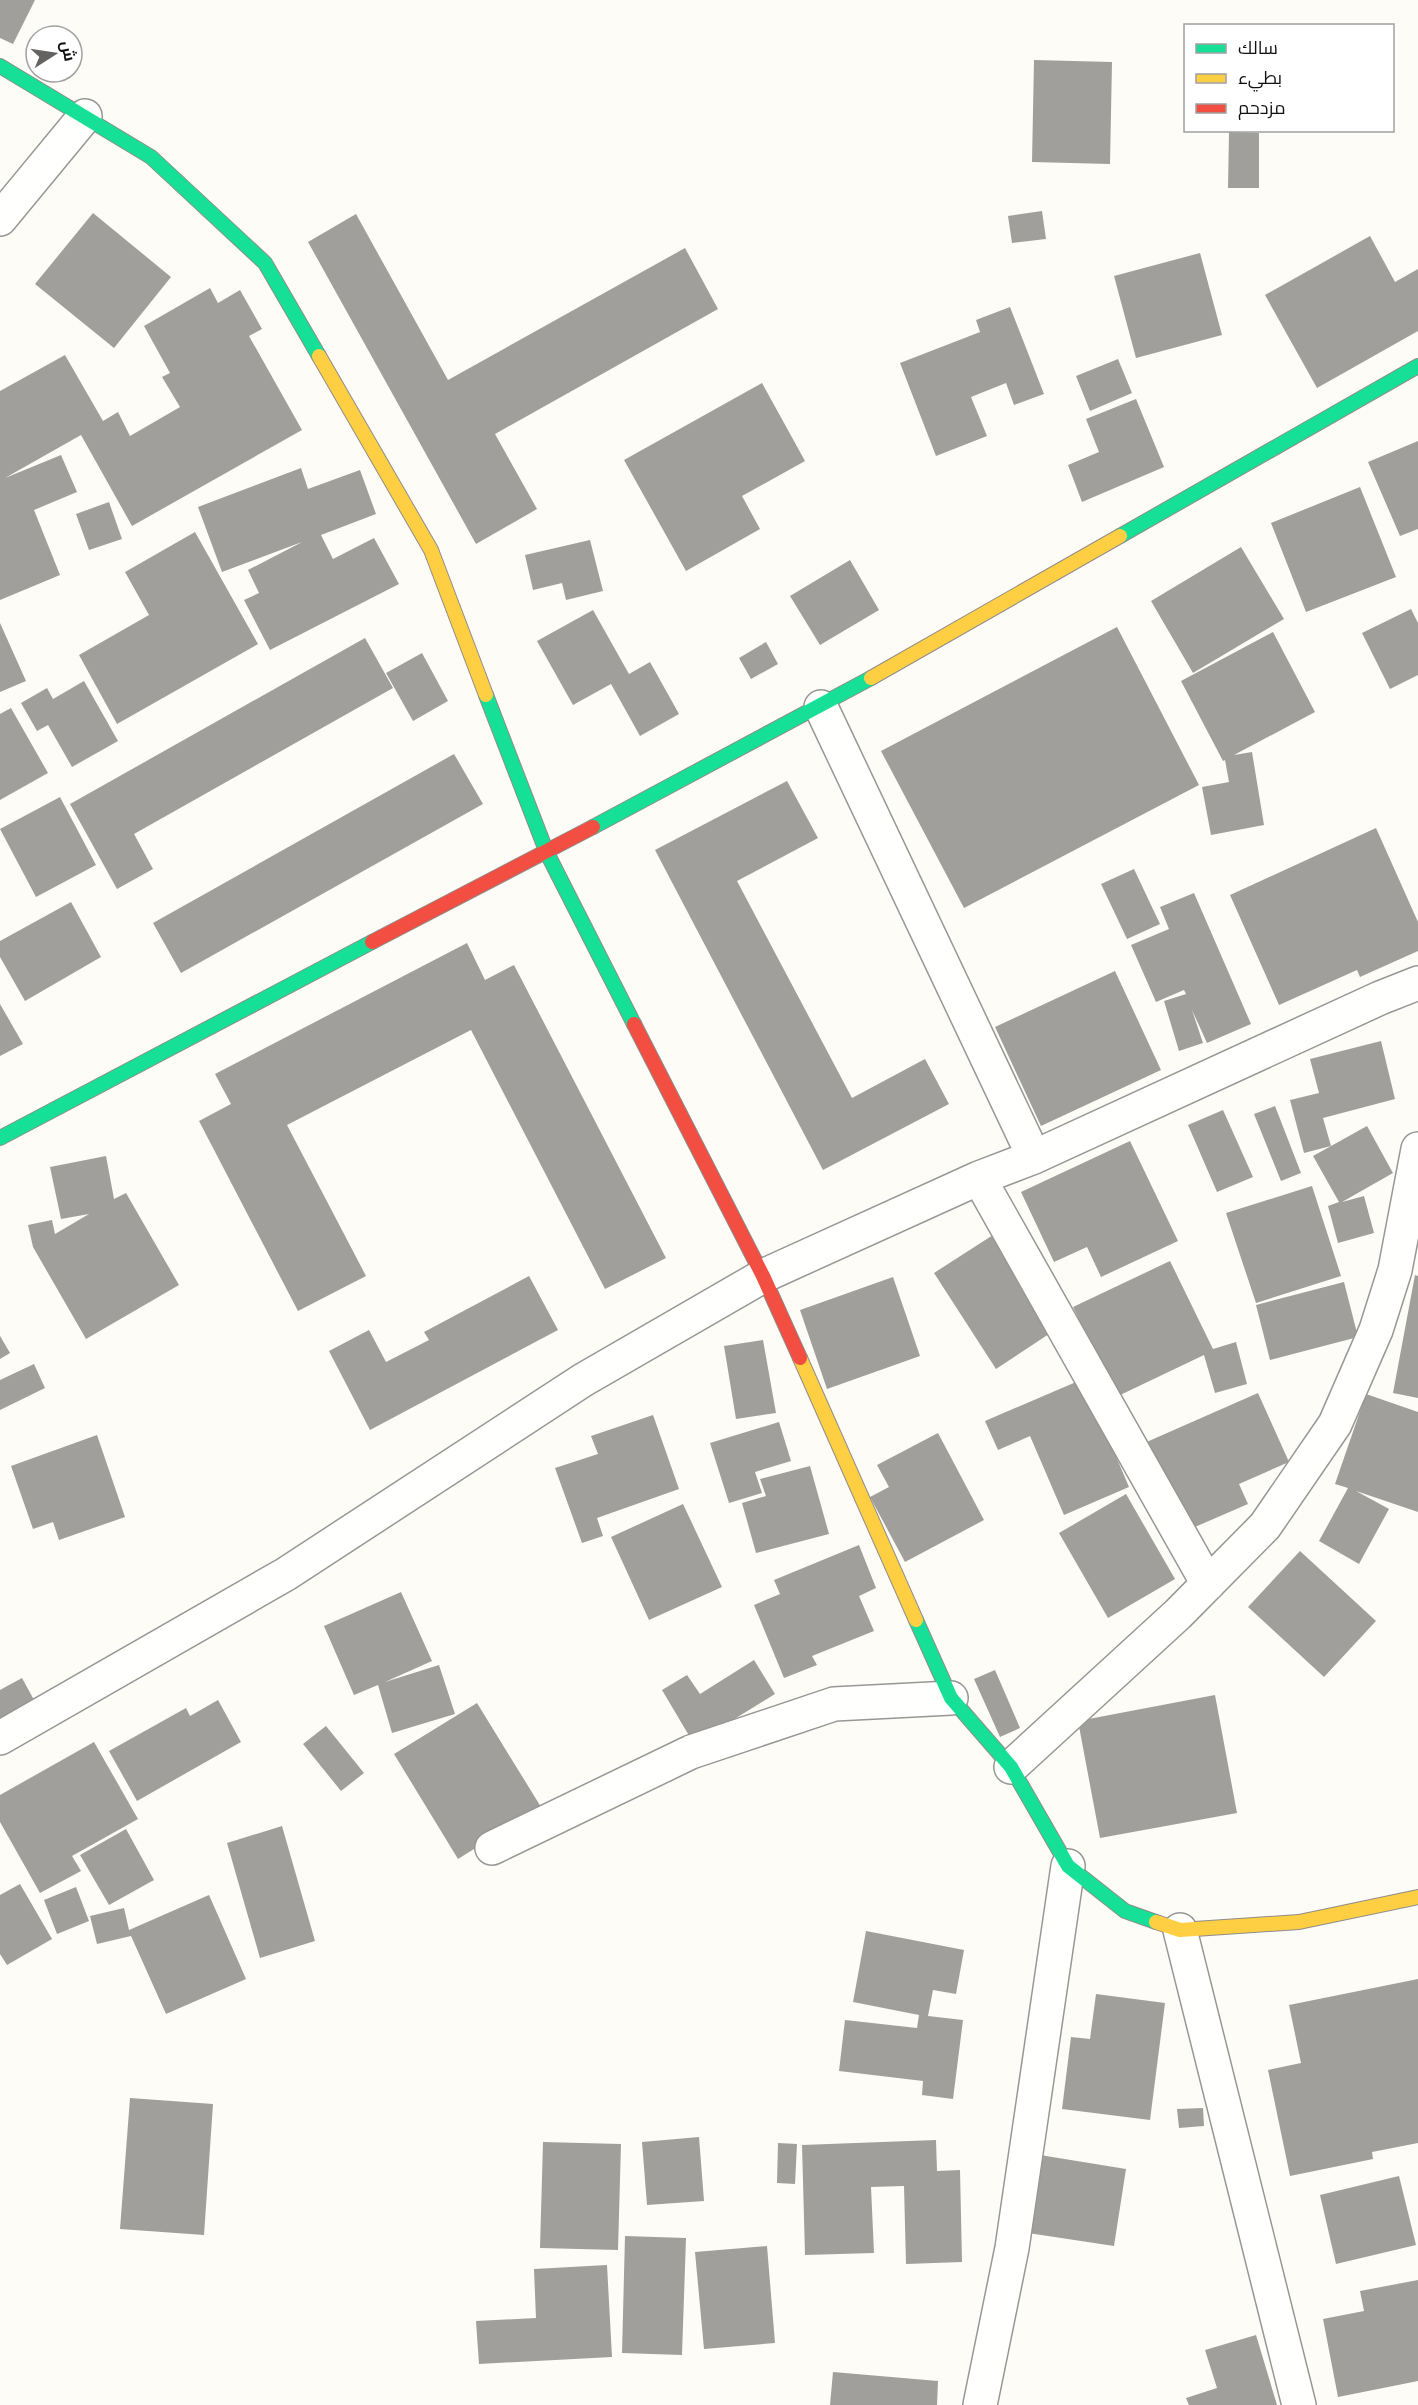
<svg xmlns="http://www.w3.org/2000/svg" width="1418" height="2405" font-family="'PT Serif',Cairo,serif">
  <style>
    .building { fill: #a19f9c }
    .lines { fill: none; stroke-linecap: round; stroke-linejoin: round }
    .street-casing { stroke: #979795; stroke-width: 36 }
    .fast-casing { stroke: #8e8d8b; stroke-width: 16 }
    .slow-casing { stroke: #8e8d8b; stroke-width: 16 }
    .jam-casing { stroke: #8e8d8b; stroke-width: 16 }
    .street { stroke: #fffffe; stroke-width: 33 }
    .fast { stroke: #16e098; stroke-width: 14 }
    .slow { stroke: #ffcf43; stroke-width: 14 }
    .jam { stroke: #f24e42; stroke-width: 14 }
  </style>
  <rect width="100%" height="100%" fill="#fdfcf7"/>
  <path class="building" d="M0,0H35L13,44L0,38Z
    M1034,60L1112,62L1110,164L1032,162Z
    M1229,132L1259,133V188H1228Z
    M1042,211L1046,239L1012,243L1008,216Z
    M93,213L171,277L114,348L35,284Z
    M356,214L448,380L685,248L718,309L495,434L537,509L476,544L308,242Z
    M1370,236L1395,282L1418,269V331L1317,388L1265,295Z
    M1200,253L1222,335L1136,358L1114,276Z
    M210,288L218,303L240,290L262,329L249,336L302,430L132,526L81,435L5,478L61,455L77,492L34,510L60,575L0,600V391L65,355L103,421L118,412L130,436L180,407L162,377L170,373L144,326Z
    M1010,307L1044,394L1014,405L1006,383L971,397L987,436L936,456L900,363L980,332L976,320Z
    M1118,359L1132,393L1090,411L1076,376Z
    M762,383L805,461L742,496L760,529L686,571L624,460Z
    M1136,399L1164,467L1082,502L1068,465L1099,452L1086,419Z
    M1418,441V529L1400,536L1368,462Z
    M301,468L308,489L360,470L376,514L321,535L333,559L374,538L399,584L270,650L244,600L259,593L248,570L302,542L222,572L198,507Z
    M1360,487L1396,577L1306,612L1271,523Z
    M109,502L122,539L89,550L76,514Z
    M195,532L258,644L117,724L79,655L149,615L125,572Z
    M590,540L603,591L566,600L562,583L533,590L525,555Z
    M1241,547L1284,619L1193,673L1151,601Z
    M850,560L879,610L820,645L790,596Z
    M1411,609L1418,623V675L1390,689L1362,633Z
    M593,610L629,674L650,662L679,714L640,736L611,684L573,705L537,641Z
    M0,623L26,681L0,692Z
    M1117,627L1199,785L964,908L881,751Z
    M1273,632L1315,712L1234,755L1252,752L1264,825L1211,835L1202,787L1229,782L1225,760L1223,761L1181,681Z
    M365,638L393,688L134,834L153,869L117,889L70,804Z
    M766,642L778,664L751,679L739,658Z
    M422,653L448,701L413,721L386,673Z
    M84,681L118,741L72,767L48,725L37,731L21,703L47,688L53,699Z
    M11,708L48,773L0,800V714Z
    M454,754L483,804L181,973L153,923Z
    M787,781L818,838L737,881L852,1098L925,1059L949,1104L823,1170L655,850Z
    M60,797L96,865L36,897L0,829Z
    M1376,828L1418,922V951L1360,977L1357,970L1279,1005L1230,895Z
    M1134,869L1160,924L1127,939L1101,884Z
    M1194,893L1251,1024L1207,1043L1192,1010L1203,1043L1179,1051L1164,1001L1186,994L1184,990L1156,1002L1131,945L1169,929L1160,907Z
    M71,902L101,957L25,1001L0,957V941Z
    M467,943L485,980L514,965L666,1258L605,1289L471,1030L287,1125L366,1276L298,1311L199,1121L231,1104L215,1074Z
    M1115,971L1161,1070L1041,1126L995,1027Z
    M0,1004L23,1044L0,1056Z
    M1381,1041L1395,1099L1323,1118L1331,1146L1304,1153L1290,1100L1319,1093L1310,1059Z
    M1275,1106L1301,1173L1281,1181L1254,1114Z
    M1223,1110L1253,1177L1217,1192L1188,1125Z
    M1367,1126L1393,1173L1342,1202L1364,1196L1374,1233L1338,1243L1328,1206L1339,1202L1313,1156Z
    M1130,1141L1178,1241L1101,1277L1087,1247L1054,1262L1021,1192Z
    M106,1156L114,1199L126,1193L179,1285L86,1339L33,1247L28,1225L52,1220L55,1234L89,1214L61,1219L50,1167Z
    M1312,1186L1341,1276L1256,1303L1226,1213Z
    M993,1235L1055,1330L996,1369L934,1273Z
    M1170,1261L1213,1349L1236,1342L1247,1384L1215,1393L1204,1355L1116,1397L1073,1307Z
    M1415,1275L1418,1276V1398L1393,1393Z
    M529,1276L558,1330L370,1430L329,1351L369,1330L386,1362L429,1340L424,1332Z
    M893,1277L920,1356L827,1389L800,1310Z
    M1344,1282L1358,1337L1270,1360L1256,1305Z
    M0,1336L10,1353L0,1359Z
    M763,1340L776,1413L736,1419L724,1346Z
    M34,1364L45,1388L0,1410V1380Z
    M1083,1379L1129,1487L1064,1515L1030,1436L998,1450L985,1421Z
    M1258,1393L1289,1462L1239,1484L1248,1504L1181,1533L1142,1444Z
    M1366,1394L1418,1412V1512L1356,1491L1389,1509L1359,1564L1319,1541L1348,1488L1335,1484Z
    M653,1415L679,1489L597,1518L603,1536L582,1543L555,1468L598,1454L591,1436Z
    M779,1422L791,1461L755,1472L762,1493L729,1503L710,1443Z
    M938,1433L984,1520L905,1562L870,1497L889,1487L877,1465Z
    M97,1435L125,1517L59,1540L53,1522L33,1529L11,1466Z
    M810,1466L829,1534L756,1553L742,1503L766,1496L760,1479Z
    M1126,1494L1175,1579L1108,1618L1059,1533Z
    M683,1504L722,1587L649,1620L611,1537Z
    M859,1545L876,1588L859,1596L874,1631L812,1656L817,1665L784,1678L754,1605L780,1594L774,1580Z
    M1300,1551L1376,1621L1324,1677L1248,1607Z
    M401,1592L432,1661L385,1682L439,1665L455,1714L392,1733L378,1685L354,1695L324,1626Z
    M754,1660L775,1694L694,1744L662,1690L687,1675L700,1694Z
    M995,1670L1020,1728L1000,1737L974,1679Z
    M22,1678L39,1709L0,1731V1690Z
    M1215,1695L1237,1813L1100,1838L1078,1721Z
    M218,1700L241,1742L137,1801L109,1751L186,1708L190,1716Z
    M477,1703L541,1807L458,1859L394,1754Z
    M326,1726L364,1773L341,1791L303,1744Z
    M94,1742L138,1819L72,1856L81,1871L40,1893L0,1822V1795Z
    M282,1826L315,1941L260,1958L227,1843Z
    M126,1829L154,1880L109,1905L80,1855Z
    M20,1884L52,1939L7,1965L0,1954V1895Z
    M76,1887L89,1921L57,1934L44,1900Z
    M209,1895L246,1979L166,2014L131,1936L97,1944L90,1916L124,1908L129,1930Z
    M866,1931L964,1950L956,1994L933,1990L928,2016L963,2020L953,2099L922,2095L923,2081L839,2071L845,2020L917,2028L919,2015L853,2002Z
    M1418,1979V2143L1372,2152L1373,2159L1290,2176L1268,2070L1301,2063L1289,2005Z
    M1096,1994L1165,2003L1150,2120L1062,2109L1071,2037L1090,2039Z
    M130,2098L213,2104L204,2235L120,2229Z
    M1203,2108L1204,2126L1179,2128L1177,2109Z
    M699,2137L704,2201L647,2205L642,2142Z
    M936,2140L937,2171L960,2170L962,2262L906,2264L904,2186L871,2187L874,2253L805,2255L802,2145Z
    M543,2142L621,2144L618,2250L540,2248Z
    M778,2143L797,2144L795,2184L777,2183Z
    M1040,2155L1126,2169L1114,2246L1028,2233Z
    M1399,2176L1416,2245L1336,2264L1320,2195Z
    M625,2236L686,2238L682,2355L622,2353Z
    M767,2246L775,2343L704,2349L695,2252Z
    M607,2265L612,2357L479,2364L476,2321L536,2318L534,2269Z
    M1418,2280V2381L1338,2397L1323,2319L1364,2311L1360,2291Z
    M1256,2335L1277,2405H1189L1186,2398L1217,2388L1205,2350Z
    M833,2372L938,2381L937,2405H830Z"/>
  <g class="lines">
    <defs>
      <path id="street" d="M0,219L85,116
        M821,707L1034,1157
        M979,1178L1208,1584
        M0,1738L286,1574L583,1380L763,1276L979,1178L1034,1157L1380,998L1418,983
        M1011,1767L1178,1614L1265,1526L1335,1424L1376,1330L1395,1270L1418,1149
        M492,1848L691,1752L834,1704L951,1698
        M1180,1930L1299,2405
        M980,2405L1012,2248L1068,1866"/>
      <path id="fast" d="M0,66L151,157L265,263L319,356
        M1120,536L1418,366
        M486,695L547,853L634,1024
        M593,827L871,678
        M0,1138L372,942
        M916,1620L951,1698L1011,1767L1068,1866L1125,1911L1156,1922"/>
      <path id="slow" d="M319,356L431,550L486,695
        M871,678L1120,536
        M800,1358L916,1620
        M1156,1922L1180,1930L1299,1922L1418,1897"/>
      <path id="jam" d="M372,942L593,827
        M634,1024L763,1276L800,1358"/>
    </defs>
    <use href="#street" class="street-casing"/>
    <use href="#fast" class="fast-casing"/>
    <use href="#slow" class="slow-casing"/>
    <use href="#jam" class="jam-casing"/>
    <use href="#street" class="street"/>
    <use href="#fast" class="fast"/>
    <use href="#slow" class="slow"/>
    <use href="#jam" class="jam"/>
  </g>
  <rect x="1184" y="24" width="210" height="108" fill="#ffffff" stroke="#a0a0a0" stroke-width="1.5"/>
  <rect x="1196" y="44" width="30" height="9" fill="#16e098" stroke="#a0a0a0" stroke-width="1.5"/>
  <text x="1238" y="54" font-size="18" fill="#111111">سالك</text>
  <rect x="1196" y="74" width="30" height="9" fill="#ffcf43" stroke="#a0a0a0" stroke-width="1.5"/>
  <text x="1238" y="84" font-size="18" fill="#111111">بطيء</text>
  <rect x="1196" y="104" width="30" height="9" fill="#f24e42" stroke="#a0a0a0" stroke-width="1.5"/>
  <text x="1238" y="114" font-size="18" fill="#111111">مزدحم</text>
  <g transform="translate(54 54) rotate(78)"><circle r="28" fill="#ffffff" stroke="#a0a0a0" stroke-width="1.5"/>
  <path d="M0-4.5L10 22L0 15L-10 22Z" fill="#646362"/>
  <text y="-9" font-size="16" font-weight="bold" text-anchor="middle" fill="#111111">ش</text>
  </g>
</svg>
